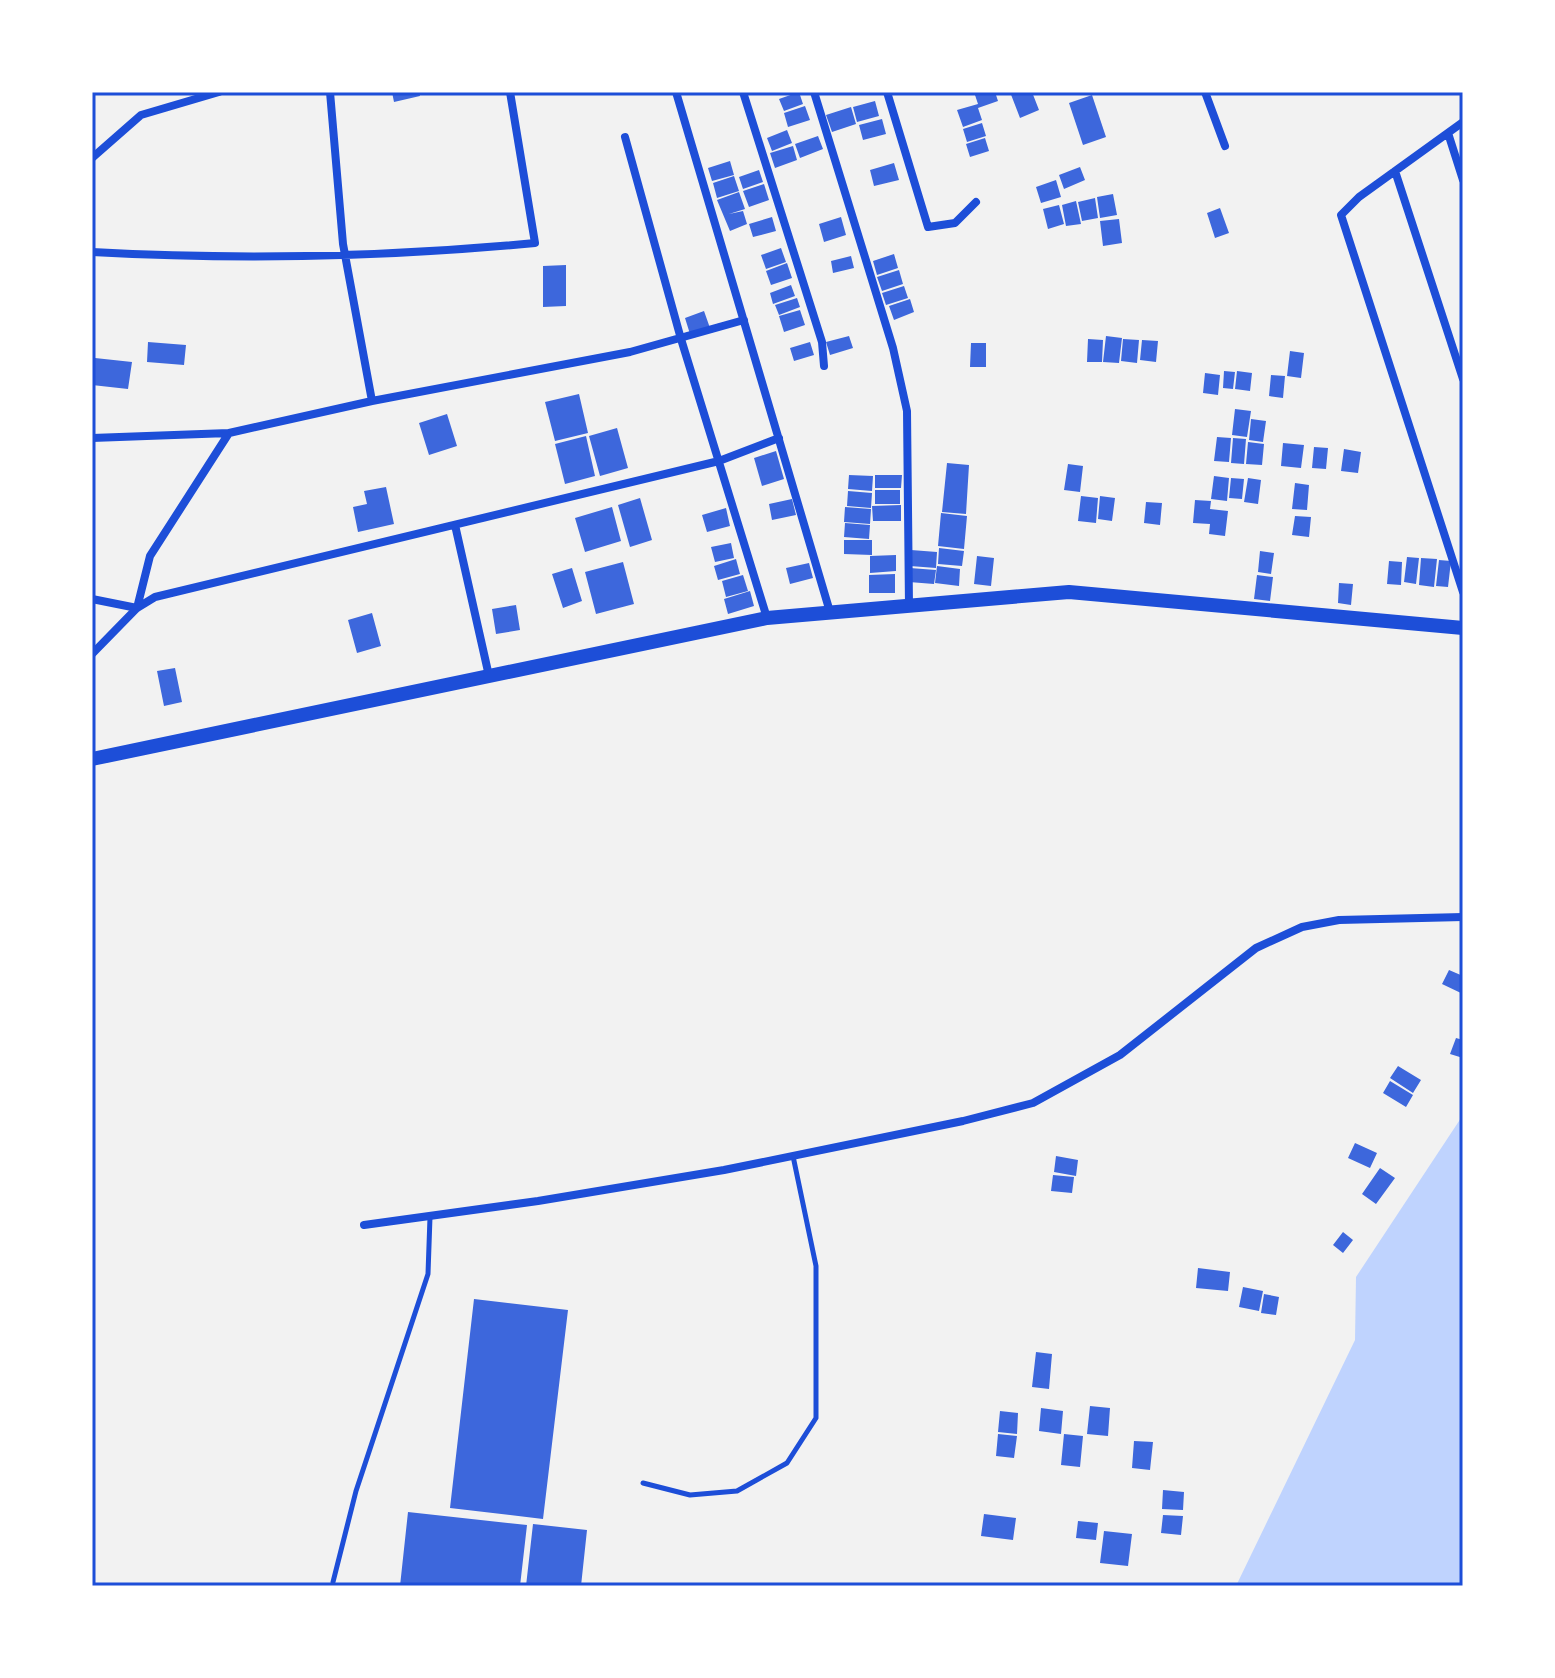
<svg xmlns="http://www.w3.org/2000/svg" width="1555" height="1678" font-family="'DejaVu Sans',sans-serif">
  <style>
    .water { fill: #bfd3fe }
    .building { fill: #3d67dc }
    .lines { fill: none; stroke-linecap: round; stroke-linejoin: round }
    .service { stroke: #1d4ed8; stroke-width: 5 }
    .minor { stroke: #1d4ed8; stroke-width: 8 }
    .tertiary { stroke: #1d4ed8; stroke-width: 14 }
    .neatline { fill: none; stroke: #1d4ed8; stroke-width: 3 }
  </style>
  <rect width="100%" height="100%" fill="#f2f2f2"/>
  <path class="water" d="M1463,1115V1586H1236L1355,1340L1356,1277Z"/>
  <path class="building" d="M392,92H419L420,96L394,102Z
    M799,92L803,104L784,111L779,99Z
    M974,92H995L998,101L978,108L982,120L963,127L957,110L978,104Z
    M1010,92H1032L1039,110L1020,118Z
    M1092,95L1106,137L1083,145L1069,103Z
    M875,101L879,116L857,122L853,107Z
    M805,106L810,120L788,127L784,113Z
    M851,107L856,124L832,132L826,115Z
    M882,119L886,134L863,140L859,125Z
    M982,123L986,136L967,142L963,129Z
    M787,130L792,143L772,151L767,138Z
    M818,136L823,149L800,158L795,144Z
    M985,138L989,151L970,157L966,144Z
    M793,146L797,160L775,168L770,153Z
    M730,161L734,175L712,181L708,168Z
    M894,163L899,180L874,186L870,170Z
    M1080,167L1085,180L1064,189L1059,175Z
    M759,170L763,182L743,189L739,177Z
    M734,176L739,191L717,198L713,183Z
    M1056,180L1061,197L1041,203L1036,187Z
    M764,184L769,200L749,207L743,191Z
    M739,192L745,209L729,214L743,211L747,224L730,231L717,200Z
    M1113,194L1117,215L1100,218L1097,197Z
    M1095,198L1098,218L1082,221L1078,202Z
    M1076,201L1081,224L1066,226L1062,205Z
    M1059,205L1064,224L1048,229L1043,209Z
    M1220,208L1229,233L1215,238L1207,213Z
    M772,217L776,231L753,237L749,224Z
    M841,217L846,235L824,242L819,224Z
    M1119,219L1122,243L1103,246L1100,221Z
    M781,248L786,262L766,269L761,255Z
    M894,254L898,268L877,275L873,261Z
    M851,256L854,268L833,273L831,261Z
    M787,263L792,278L771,285L766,271Z
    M566,265V306L543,307V266Z
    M899,270L903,284L882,291L877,277Z
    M791,285L795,296L773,304L770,293Z
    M904,286L908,298L886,305L882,293Z
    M797,298L800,307L779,315L775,305Z
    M910,299L914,312L894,320L889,306Z
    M800,310L805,325L784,332L779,316Z
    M704,311L710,328L690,334L685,318Z
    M849,336L853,348L830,355L826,342Z
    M1106,336L1122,338L1119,363L1103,362Z
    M1088,339L1103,340L1102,362H1087Z
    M1123,339L1139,340L1137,363L1121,361Z
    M1142,340L1158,341L1156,362L1140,360Z
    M148,342L186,345L184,365L147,362Z
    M810,342L814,355L794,361L790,348Z
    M971,343H986V367H970Z
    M1290,351L1304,353L1301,378L1287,376Z
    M95,358L132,362L128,389L92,385Z
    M1224,371L1235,372L1233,389L1223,388Z
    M1237,371L1252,373L1250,391L1235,389Z
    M1205,373L1220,375L1218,395L1203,393Z
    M1271,375L1285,376L1283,398L1269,396Z
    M579,394L588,433L555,441L545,402Z
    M1235,409L1251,411L1247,437L1232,435Z
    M447,414L457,446L429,455L419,423Z
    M1251,419L1266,421L1263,442L1249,440Z
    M617,428L628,468L600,476L589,436Z
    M586,436L595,476L565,484L555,444Z
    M1217,437L1231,438L1229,462L1214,461Z
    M1233,438L1246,439L1244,464L1231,463Z
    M1248,442L1264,444L1262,465L1246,464Z
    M1283,443L1304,445L1301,468L1281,466Z
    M1314,447L1328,448L1326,469L1312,468Z
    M1344,449L1361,452L1358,473L1341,471Z
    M776,451L784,479L762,486L754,458Z
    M947,463L969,465L966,514L942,512Z
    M1068,464L1083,466L1080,492L1064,490Z
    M849,475L873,476L872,491L848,489Z
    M875,475H902L901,488H875Z
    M1214,476L1229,478L1227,501L1211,499Z
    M1231,478L1244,479L1242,499L1229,498Z
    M1248,478L1261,480L1258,504L1244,502Z
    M1295,483L1309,485L1307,510L1292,509Z
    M386,487L394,524L358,532L353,507L367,504L364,491Z
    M875,490H900V504H875Z
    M848,491L872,493L871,508L847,506Z
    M1081,496L1098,498L1096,523L1078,521Z
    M1100,496L1115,498L1112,521L1098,519Z
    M640,498L652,540L630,547L618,505Z
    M792,499L796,515L772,520L769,504Z
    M1195,500L1211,501L1210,509L1228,511L1225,536L1209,534L1210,524L1193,523Z
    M1146,502L1162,503L1160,525L1144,523Z
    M901,505V521H873L872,506Z
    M612,507L621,541L585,552L575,518Z
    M845,507L871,509L870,524L844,522Z
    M726,508L730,526L707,532L702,515Z
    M941,513L967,516L964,549L938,546Z
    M1295,516L1311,517L1309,537L1292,535Z
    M845,523L870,525L869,539L844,537Z
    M844,540H872V555L844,554Z
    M731,543L734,558L715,562L711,547Z
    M939,548L964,551L962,566L938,564Z
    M911,550L937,552L936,568L910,566Z
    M1260,551L1274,553L1271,574L1258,572Z
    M896,555V571L870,573V556Z
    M977,556L994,558L991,586L974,584Z
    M1407,557L1419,558L1416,584L1404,582Z
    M1421,558L1437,559L1434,587L1419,585Z
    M736,559L740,574L718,580L714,566Z
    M1439,560L1451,561L1448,587L1436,586Z
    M1389,561L1402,562L1401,585L1387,584Z
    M623,562L634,604L596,614L585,572Z
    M809,563L813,578L790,584L786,568Z
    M937,566L960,569L959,586L935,583Z
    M572,568L582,601L563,608L552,574Z
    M910,568L936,570L934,584L909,582Z
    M895,574V593H869V575Z
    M743,575L748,591L726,597L722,581Z
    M1257,575L1273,577L1270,601L1254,599Z
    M1339,583L1353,584L1351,605L1338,603Z
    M750,591L754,606L728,614L724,599Z
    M516,605L520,630L496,634L492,609Z
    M372,613L381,646L357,653L348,620Z
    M175,668L182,702L164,706L157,671Z
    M1449,970L1463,976V994L1442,984Z
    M1456,1038L1463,1040V1058L1450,1054Z
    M1398,1066L1421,1080L1413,1093L1390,1078Z
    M1390,1081L1413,1095L1406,1107L1383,1093Z
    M1355,1143L1377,1153L1370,1168L1348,1158Z
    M1056,1156L1078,1160L1076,1176L1054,1172Z
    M1380,1168L1395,1178L1376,1204L1362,1194Z
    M1053,1175L1074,1177L1072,1193L1051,1191Z
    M1343,1232L1353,1240L1343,1253L1333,1245Z
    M1198,1268L1230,1272L1228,1291L1196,1288Z
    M1243,1287L1263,1291L1259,1311L1239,1307Z
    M1264,1294L1279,1297L1276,1315L1261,1313Z
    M474,1299L568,1310L543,1519L450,1508Z
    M1036,1352L1052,1354L1049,1389L1032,1387Z
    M1090,1406L1110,1408L1108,1436L1087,1434Z
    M1041,1408L1063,1411L1061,1434L1039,1431Z
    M1000,1411L1018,1413L1017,1434L998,1432Z
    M998,1434L1017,1436L1014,1458L996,1456Z
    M1064,1434L1083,1436L1080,1467L1061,1465Z
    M1134,1441L1153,1442L1150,1470L1132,1468Z
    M1163,1490L1184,1492L1183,1510L1162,1509Z
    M408,1512L527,1525L520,1586H400Z
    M984,1514L1016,1518L1013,1540L981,1536Z
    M1163,1515L1183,1516L1181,1535L1161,1533Z
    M1078,1521L1098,1523L1096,1540L1076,1538Z
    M533,1524L587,1530L581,1586H526Z
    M1104,1531L1132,1534L1128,1566L1100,1563Z"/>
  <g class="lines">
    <path class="service" d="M643,1483L690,1495L737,1491L787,1463L816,1418V1266L793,1156
      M333,1582L356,1491L428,1274L430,1217"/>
    <path class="minor" d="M330,92L343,244L372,401
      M676,92L830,612
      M743,92L822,342L824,366
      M814,92L893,348L907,411L909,606
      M887,92L928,227L955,223L976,202
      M1205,92L1225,146
      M1463,122L1359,197L1341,215L1463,592
      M1448,133L1463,180
      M625,137L681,339L767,618
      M92,158L141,115L219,92
      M1395,171L1463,379
      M92,252C239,260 388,257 535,243L510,92
      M92,438L229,433
      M455,525L489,676
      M92,599L137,608L150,556L229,433L372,401L630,352L744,320
      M92,654L137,608L155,597L719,461L779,438
      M364,1225L538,1201L724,1170L963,1121L1033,1103L1120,1055L1256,948L1302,927L1339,920L1463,917"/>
    <path class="tertiary" d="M92,759L767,618L1069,592L1463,628"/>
  </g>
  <rect width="1555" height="1678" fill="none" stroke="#ffffff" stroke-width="188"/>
  <rect x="94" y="94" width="1367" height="1490" class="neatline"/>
</svg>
